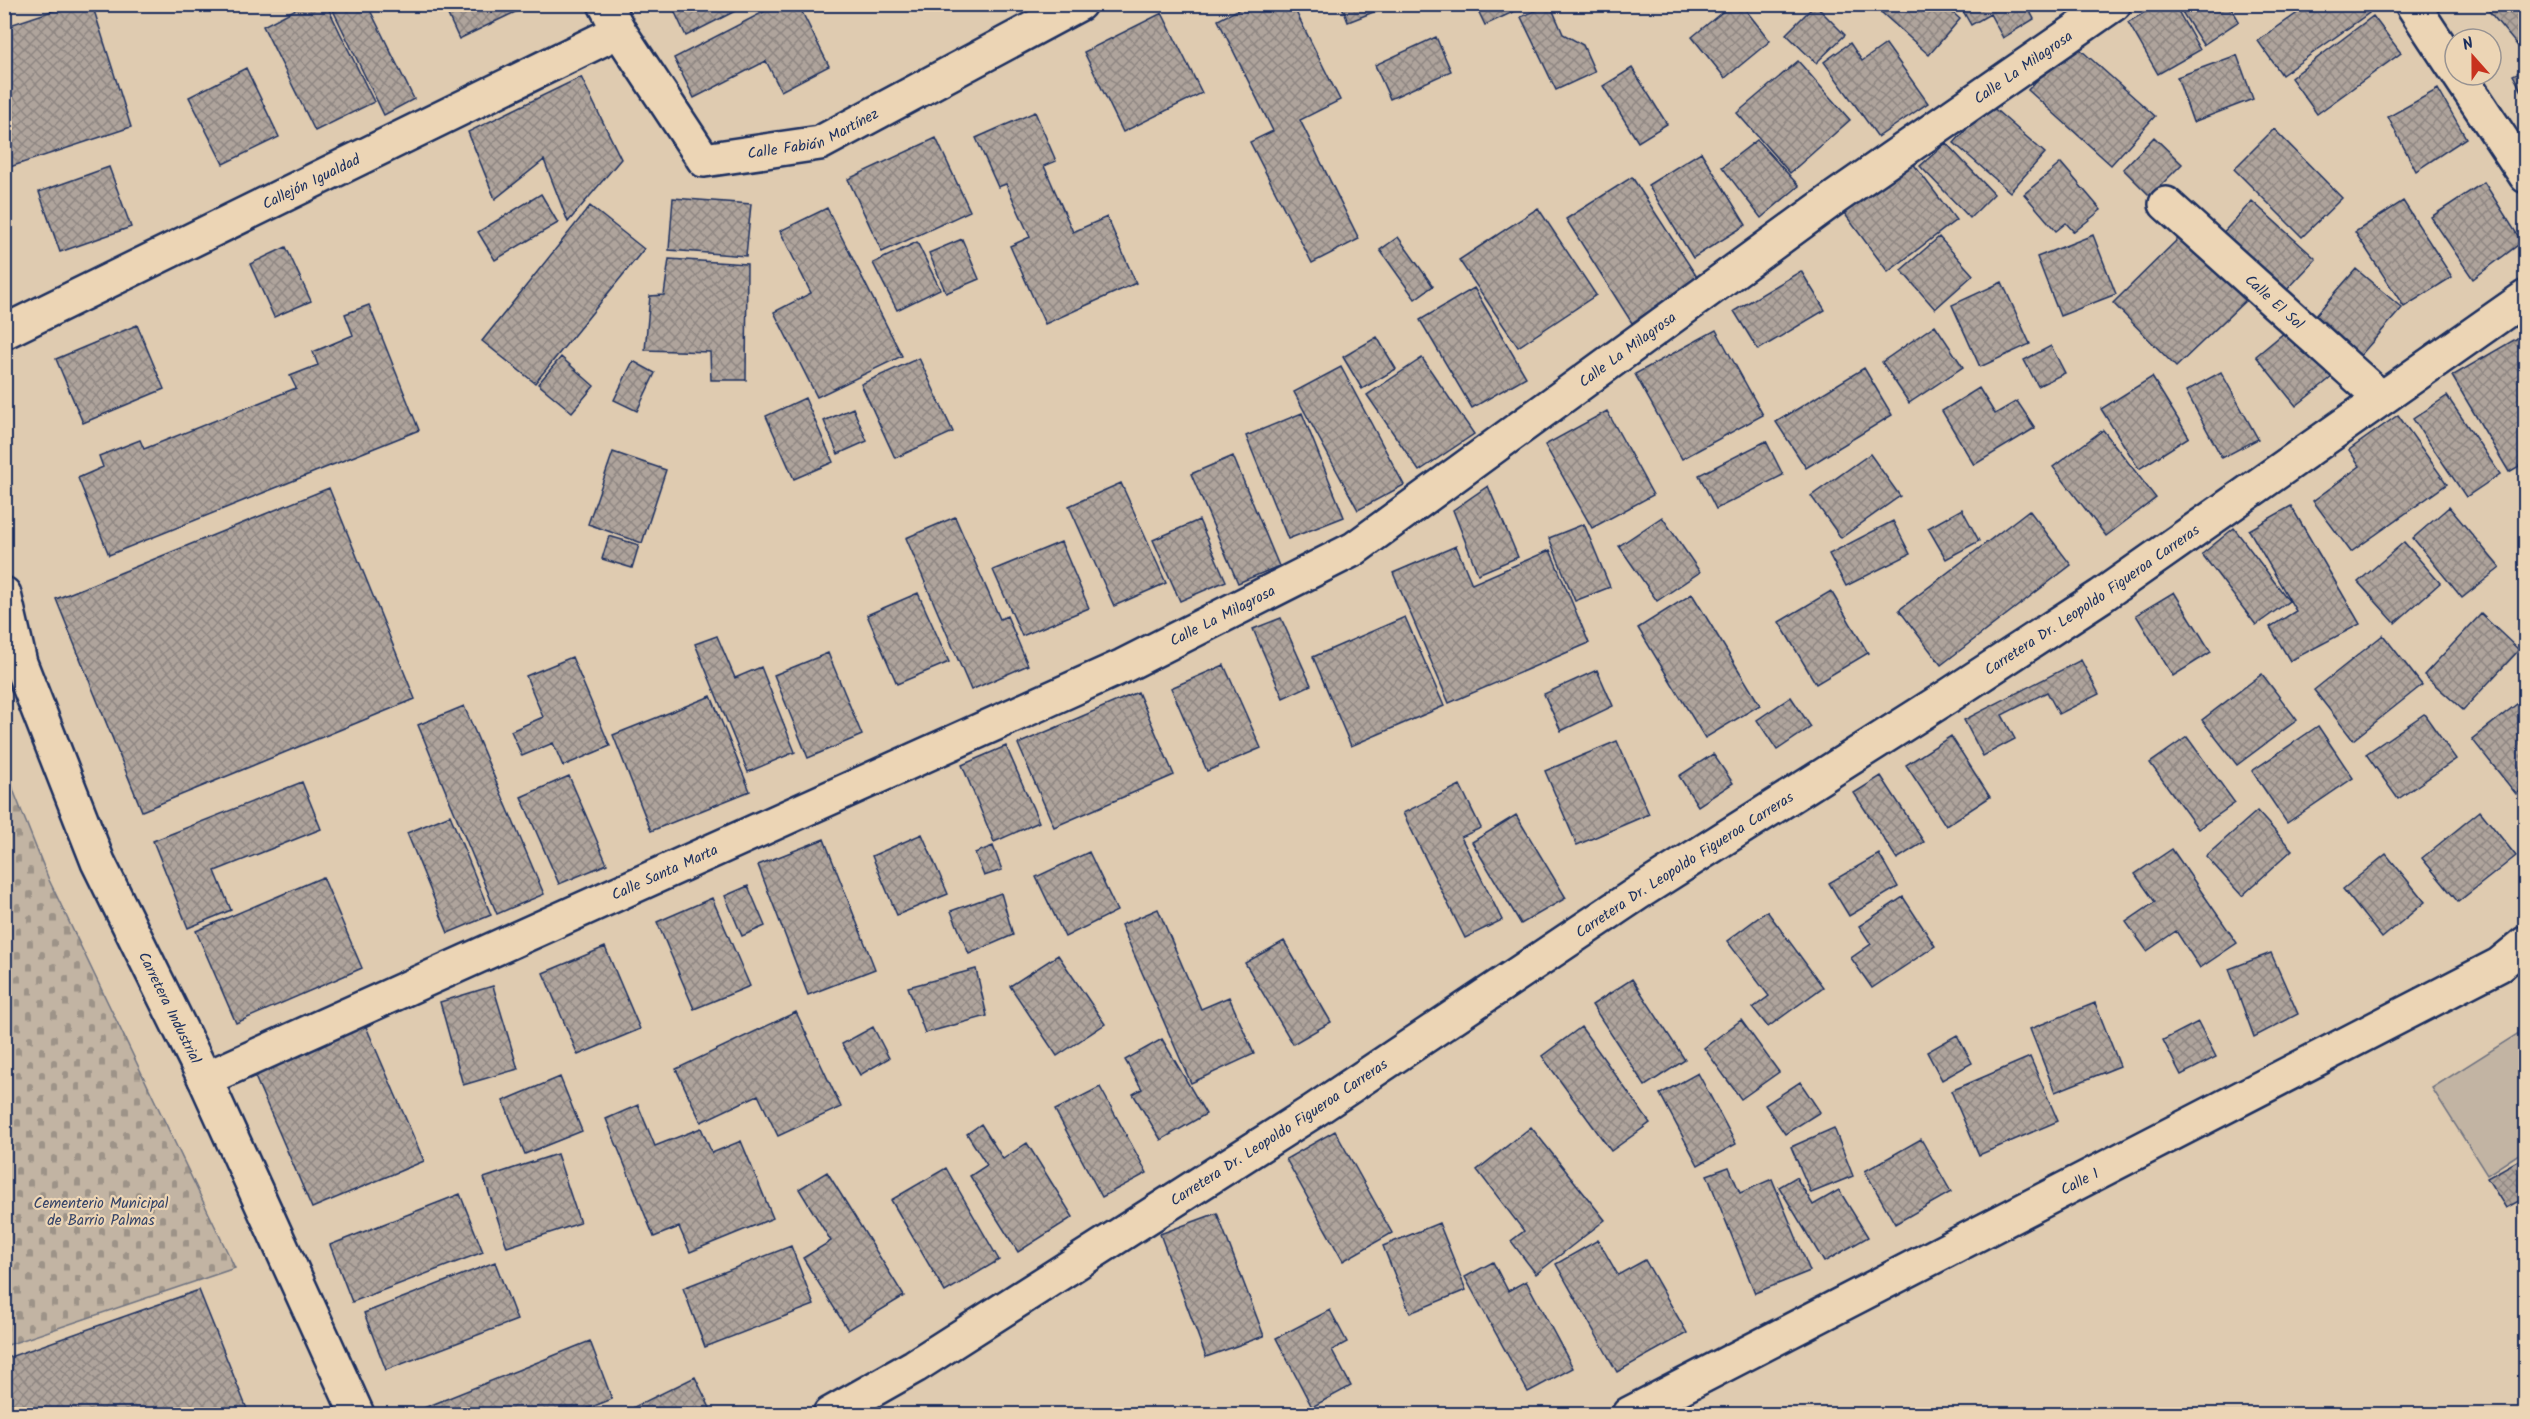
<svg xmlns="http://www.w3.org/2000/svg" width="2530" height="1419" font-family="Kalam,sans-serif">
  <style>
    .grass { fill: #c2b4a3; stroke: #6e7280; stroke-width: 1.5 }
    .cemetery { fill: url(#cemetery-stones); stroke: #6e7280; stroke-width: 1.5 }
    .building { fill: url(#building-cross-hatch); stroke: #1b2f5e; stroke-width: 1.5 }
    .lines { fill: none; stroke-linecap: round; stroke-linejoin: round }
    .minor-casing { stroke: #1b2f5e; stroke-width: 38 }
    .minor { stroke: #ecd5b5; stroke-width: 33 }
    .labels { text-anchor: middle; stroke-width: 4.5; stroke-linejoin: round; paint-order: stroke }
    .street-label { font-size: 15px; fill: #1b2f5e; stroke: #ecd5b5 }
    .park-label { font-size: 15px; fill: #344368; stroke: #ecd5b5 }
  </style>
  <defs>
    <pattern id="cemetery-stones" width="16" height="16" patternUnits="userSpaceOnUse" patternTransform="scale(1.5)"><rect width="16" height="16" fill="#c2b4a3"/><path d="M2 7V4a2 2 0 0 1 4 0v3zM10 15v-3a2 2 0 0 1 4 0v3z" fill="#9d9388"/></pattern>
    <pattern id="building-cross-hatch" width="8" height="8" patternUnits="userSpaceOnUse" patternTransform="scale(1.5)"><rect width="8" height="8" fill="#afa49c"/><path d="M0 0l8 8M0 8l8-8" fill="none" stroke="#8e8682"/></pattern>
  </defs>
  <rect width="100%" height="100%" fill="#dfcbb0"/>
  <filter id="ink" filterUnits="userSpaceOnUse"><feTurbulence type="fractalNoise" baseFrequency=".0167" numOctaves="2"/><feDisplacementMap in="SourceGraphic" scale="12" xChannelSelector="R" yChannelSelector="G"/><feConvolveMatrix kernelMatrix="1 2 1 2 8 2 1 2 1" color-interpolation-filters="sRGB"/></filter>
  <g filter="url(#ink)">
    <path class="grass" d="M2525,1029V1150L2487,1175L2432,1088Z"/>
    <path class="cemetery" d="M5,760L14,792L49,880L235,1268L5,1346Z"/>
    <path class="building" d="M73,4H92L131,127L4,169V27Z
      M306,4H326L374,102L315,131L263,26Z
      M330,4H367L414,99L384,115Z
      M443,4H532L459,39Z
      M671,4H749L686,36Z
      M779,4H798L829,66L781,91L766,61L694,98L674,58Z
      M1249,4H1292L1340,100L1300,120L1359,239L1312,263L1250,142L1273,131L1218,20Z
      M1341,4H1394L1348,22Z
      M1475,4H1528V5L1485,25Z
      M1550,4L1563,34L1583,45L1595,72L1556,90L1521,17Z
      M1732,4H1741L1770,41L1725,78L1692,37Z
      M1872,4H1943L1960,19L1929,55Z
      M1959,4H2026L2034,19L2003,38L1990,14L1971,25Z
      M2159,4H2174L2200,50L2158,74L2128,22Z
      M2177,4H2229L2239,21L2203,45Z
      M2310,4H2363L2369,13L2282,75L2258,41Z
      M2483,4H2526V56Z
      M1815,5L1845,35L1816,63L1786,34Z
      M1162,13L1202,93L1123,132L1084,52Z
      M2373,16L2401,53L2317,114L2291,78Z
      M1436,37L1451,71L1390,99L1375,65Z
      M2072,42L2155,116L2111,165L2028,90Z
      M1850,43L1862,61L1886,44L1928,103L1878,137L1824,62Z
      M2237,55L2253,99L2193,122L2177,77Z
      M1798,61L1850,120L1790,173L1737,113Z
      M246,68L279,137L223,164L189,97Z
      M1632,68L1667,124L1638,142L1603,86Z
      M2526,69V99L2513,75Z
      M581,77L621,159L568,222L544,160L495,199L468,132Z
      M2438,89L2466,138L2416,171L2388,117Z
      M1989,104L2045,153L2010,192L1954,143Z
      M1035,112L1056,161L1044,166L1073,232L1107,217L1136,283L1045,324L1010,246L1030,237L1006,184L998,187L976,138Z
      M2274,129L2342,198L2302,237L2234,169Z
      M2154,137L2182,164L2150,196L2123,169Z
      M936,138L970,211L882,252L848,179Z
      M1757,140L1799,186L1761,218L1722,167Z
      M1946,143L1994,194L1970,218L1920,166Z
      M1701,152L1746,225L1693,258L1648,185Z
      M1912,162L1956,220L1888,272L1844,213Z
      M2061,163L2101,210L2074,232L2066,223L2056,231L2024,194Z
      M109,167L131,227L60,252L39,192Z
      M1632,177L1699,280L1632,323L1566,219Z
      M2484,182L2522,242L2473,279L2431,217Z
      M541,194L558,223L495,260L478,232Z
      M673,198L751,204L746,256L669,250Z
      M2252,201L2316,259L2282,295L2219,237Z
      M2403,201L2452,277L2404,307L2355,232Z
      M590,206L644,249L535,383L482,341Z
      M827,208L902,356L817,397L774,312L811,293L780,231Z
      M1538,208L1596,295L1518,347L1459,260Z
      M2093,235L2116,294L2060,316L2037,257Z
      M2182,235L2246,300L2176,367L2113,303Z
      M1398,237L1433,286L1415,299L1380,250Z
      M1939,237L1973,275L1935,309L1901,270Z
      M962,239L979,279L946,293L929,253Z
      M917,242L940,289L897,310L873,263Z
      M286,247L311,301L274,317L250,264Z
      M669,259L747,264L746,380H711L710,352L645,350L650,296L664,295Z
      M2356,269L2402,308L2360,356L2315,316Z
      M1801,271L1825,310L1758,350L1734,311Z
      M2002,282L2030,344L1980,367L1952,305Z
      M1474,288L1526,377L1472,408L1420,320Z
      M369,305L419,430L109,555L78,478L103,467L99,456L140,440L144,449L296,388L290,376L318,365L313,352L353,335L345,314Z
      M2296,323L2337,373L2296,406L2256,356Z
      M137,325L164,389L83,423L56,359Z
      M1935,325L1963,367L1909,403L1882,362Z
      M1716,330L1763,415L1682,459L1635,374Z
      M2526,333V462L2509,472L2452,376Z
      M1377,337L1396,369L1362,389L1343,357Z
      M2051,346L2065,373L2038,386L2024,360Z
      M561,357L594,386L572,412L538,384Z
      M919,358L953,432L895,458L861,384Z
      M1422,358L1474,434L1419,471L1367,395Z
      M633,361L655,373L637,411L614,400Z
      M1341,367L1404,485L1358,510L1294,392Z
      M1864,368L1892,415L1806,468L1776,422Z
      M2221,372L2258,439L2222,458L2186,391Z
      M2152,377L2189,437L2139,469L2101,409Z
      M1979,388L1995,414L2017,401L2035,428L1974,465L1942,411Z
      M2447,396L2500,474L2466,497L2413,419Z
      M805,398L833,462L794,479L766,416Z
      M853,408L867,441L838,454L824,421Z
      M1607,411L1653,495L1592,528L1545,445Z
      M1302,413L1344,517L1288,539L1246,436Z
      M2398,415L2447,484L2351,552L2313,501L2360,466L2349,450Z
      M2103,430L2156,498L2106,536L2053,467Z
      M1766,441L1783,475L1716,509L1699,475Z
      M613,452L666,470L642,543L588,524Z
      M1870,454L1900,496L1841,538L1811,496Z
      M1233,456L1279,566L1238,583L1191,474Z
      M1121,483L1166,583L1114,606L1069,506Z
      M1488,486L1518,557L1478,574L1453,510Z
      M329,488L415,699L142,811L56,599Z
      M2291,506L2360,624L2290,661L2270,627L2296,611L2249,530Z
      M2449,507L2500,568L2462,598L2413,538Z
      M1962,509L1979,541L1946,559L1928,528Z
      M2029,510L2071,565L1941,665L1899,610Z
      M955,517L1000,619L1007,616L1028,665L971,690L906,538Z
      M1662,517L1700,572L1657,601L1619,546Z
      M1199,520L1226,581L1180,601L1153,540Z
      M1893,521L1910,554L1846,586L1829,554Z
      M1584,524L1610,587L1575,601L1549,538Z
      M2234,528L2289,601L2256,625L2202,554Z
      M609,536L639,545L632,568L602,559Z
      M1061,542L1089,608L1022,636L993,570Z
      M2404,542L2440,583L2395,623L2358,582Z
      M1456,546L1472,584L1550,550L1589,643L1449,703L1393,573Z
      M1831,591L1868,653L1816,684L1779,622Z
      M2174,592L2211,652L2173,676L2136,615Z
      M918,593L949,662L897,684L867,615Z
      M1692,594L1760,705L1705,738L1638,628Z
      M2481,614L2519,650L2463,710L2424,675Z
      M1405,617L1444,706L1351,746L1313,657Z
      M1281,618L1311,685L1283,698L1253,629Z
      M2383,635L2422,685L2353,740L2314,690Z
      M717,636L735,678L761,667L795,752L748,772L695,644Z
      M828,653L862,735L808,758L774,675Z
      M572,657L610,746L563,766L553,743L522,756L511,731L543,717L526,676Z
      M2081,660L2099,694L2059,714L2047,692L2002,715L2015,739L1983,756L1964,720Z
      M1224,665L1261,748L1207,771L1171,688Z
      M1597,670L1613,706L1561,731L1544,694Z
      M2262,674L2297,720L2237,765L2202,720Z
      M1138,692L1174,775L1054,827L1018,744Z
      M711,696L750,791L651,831L613,735Z
      M1791,697L1811,727L1777,750L1757,720Z
      M2526,697V787L2516,794L2472,739Z
      M464,706L544,894L497,914L418,725Z
      M2424,714L2456,759L2398,799L2366,754Z
      M2318,726L2353,778L2287,823L2252,771Z
      M1951,736L1990,797L1946,826L1906,765Z
      M2187,737L2235,803L2198,829L2150,763Z
      M1617,741L1649,814L1577,845L1545,771Z
      M1006,746L1039,822L994,842L962,765Z
      M1713,754L1733,783L1698,806L1679,776Z
      M569,776L607,864L559,884L521,797Z
      M1881,776L1924,842L1897,859L1854,793Z
      M302,782L321,829L215,871L231,910L188,928L153,841Z
      M1460,785L1481,828L1461,837L1502,920L1465,938L1403,813Z
      M2257,811L2292,850L2242,896L2206,856Z
      M2480,811L2516,856L2458,902L2422,858Z
      M450,815L491,915L448,933L407,833Z
      M1516,815L1566,898L1521,924L1472,842Z
      M922,834L948,894L897,915L872,856Z
      M824,839L875,969L808,995L758,865Z
      M993,846L1002,870L984,876L975,853Z
      M2172,849L2237,943L2200,968L2176,931L2147,951L2126,922L2155,902L2135,874Z
      M1089,852L1117,911L1065,937L1036,877Z
      M1879,854L1898,887L1849,916L1829,883Z
      M2386,854L2425,902L2382,938L2343,889Z
      M323,877L362,968L236,1023L196,931Z
      M748,886L765,926L742,936L725,896Z
      M1001,893L1013,935L969,954L951,911Z
      M1903,897L1935,946L1872,988L1851,958L1871,944L1859,926Z
      M712,898L750,986L694,1009L657,922Z
      M1158,909L1201,1009L1229,997L1254,1054L1191,1083L1121,925Z
      M1767,911L1823,987L1768,1027L1753,1008L1769,996L1727,941Z
      M1284,941L1331,1022L1293,1044L1245,963Z
      M605,947L640,1029L578,1055L543,973Z
      M2271,953L2298,1014L2254,1037L2229,969Z
      M1058,955L1105,1024L1057,1056L1010,986Z
      M976,969L987,1016L925,1033L908,987Z
      M1632,979L1685,1060L1645,1086L1592,1005Z
      M493,986L518,1069L463,1085L440,1002Z
      M2095,1003L2120,1066L2055,1092L2030,1029Z
      M796,1012L841,1107L778,1136L758,1095L701,1122L676,1069Z
      M361,1015L424,1161L312,1208L249,1063Z
      M1741,1020L1779,1072L1741,1099L1704,1048Z
      M2198,1022L2216,1057L2181,1075L2163,1040Z
      M873,1027L889,1058L860,1075L842,1044Z
      M1581,1027L1650,1123L1611,1151L1542,1056Z
      M1957,1035L1972,1063L1942,1080L1927,1052Z
      M1162,1039L1206,1114L1161,1140L1133,1094L1142,1089L1125,1060Z
      M2030,1057L2058,1121L1979,1155L1951,1091Z
      M1698,1073L1736,1144L1698,1165L1660,1094Z
      M560,1077L582,1131L525,1154L503,1101Z
      M1800,1082L1820,1112L1785,1134L1765,1105Z
      M1100,1087L1147,1173L1102,1197L1055,1110Z
      M638,1105L655,1146L701,1128L712,1153L741,1141L773,1218L690,1252L679,1227L654,1237L606,1119Z
      M981,1124L1003,1159L1027,1143L1073,1217L1018,1252L970,1176L987,1165L967,1134Z
      M1531,1127L1605,1220L1536,1274L1511,1241L1524,1231L1477,1170Z
      M1834,1128L1853,1176L1811,1193L1791,1147Z
      M1335,1131L1392,1233L1343,1261L1286,1159Z
      M1921,1139L1951,1192L1895,1224L1865,1171Z
      M557,1154L580,1223L507,1247L484,1178Z
      M2526,1156V1197L2506,1208L2487,1178Z
      M1729,1167L1740,1193L1772,1179L1810,1271L1755,1293L1707,1175Z
      M946,1168L999,1260L945,1292L891,1200Z
      M827,1172L904,1296L848,1330L803,1258L831,1241L799,1189Z
      M1796,1177L1813,1205L1839,1190L1868,1237L1824,1262L1779,1187Z
      M460,1194L483,1252L352,1302L330,1245Z
      M1217,1213L1264,1336L1206,1357L1160,1234Z
      M1439,1223L1466,1290L1410,1313L1383,1246Z
      M1598,1240L1618,1275L1645,1260L1687,1333L1617,1372L1556,1264Z
      M791,1246L814,1305L705,1347L683,1288Z
      M495,1262L517,1320L386,1370L364,1313Z
      M1493,1262L1508,1291L1526,1281L1573,1368L1528,1392L1465,1277Z
      M199,1290L249,1414H4V1359Z
      M1330,1310L1347,1342L1332,1350L1351,1386L1312,1407L1276,1338Z
      M590,1341L612,1399L574,1414H427L424,1408Z
      M695,1377L713,1414H637L634,1407Z"/>
    <g class="lines">
      <defs>
        <g id="minor">
          <path id="s1" d="M605,4L619,31L704,160L820,143L1079,4"/>
          <path d="M2412,4L2455,69"/>
          <path d="M2459,75L2526,176"/>
          <path id="s2" d="M2166,204L2381,398"/>
          <path id="s3" d="M4,332L619,31"/>
          <path id="s4" d="M4,594L20,663L98,862L205,1079L357,1414"/>
          <path id="s5" d="M205,1079L1123,666L1354,549L1836,197L2114,4"/>
          <path id="s6" d="M830,1414L915,1366L1312,1112L1638,893L1947,697L2101,596L2526,297"/>
          <path id="s7" d="M1629,1414L2499,965L2526,943"/>
        </g>
      </defs>
      <use href="#minor" class="minor-casing"/>
      <use href="#minor" class="minor"/>
    </g>
  </g>
  <g class="labels">
    <g class="street-label">
      <text dy="5" stroke="none"><textPath href="#s5" startOffset="2090">Calle La Milagrosa</textPath></text>
      <text dy="5" stroke="none"><textPath href="#s1" startOffset="298">Calle Fabián Martínez</textPath></text>
      <text dy="5" stroke="none"><textPath href="#s3" startOffset="342">Callejón Igualdad</textPath></text>
      <text dy="5" stroke="none"><textPath href="#s2" startOffset="146">Calle El Sol</textPath></text>
      <text dy="5" stroke="none"><textPath href="#s5" startOffset="1604">Calle La Milagrosa</textPath></text>
      <text dy="5" stroke="none"><textPath href="#s6" startOffset="1502">Carretera Dr. Leopoldo Figueroa Carreras</textPath></text>
      <text dy="5" stroke="none"><textPath href="#s5" startOffset="1118">Calle La Milagrosa</textPath></text>
      <text dy="5" stroke="none"><textPath href="#s6" startOffset="1016">Carretera Dr. Leopoldo Figueroa Carreras</textPath></text>
      <text dy="5" stroke="none"><textPath href="#s5" startOffset="504">Calle Santa Marta</textPath></text>
      <text dy="5" stroke="none"><textPath href="#s4" startOffset="447">Carretera Industrial</textPath></text>
      <text dy="5" stroke="none"><textPath href="#s6" startOffset="530">Carretera Dr. Leopoldo Figueroa Carreras</textPath></text>
      <text dy="5" stroke="none"><textPath href="#s7" startOffset="507">Calle 1</textPath></text>
    </g>
    <g class="park-label">
      <text x="101" y="1208">Cementerio Municipal<tspan x="101" dy="17">de Barrio Palmas</tspan></text>
    </g>
  </g>
  <rect width="2530" height="1419" fill="none" stroke="#ecd5b5" stroke-width="24"/>
  <rect x="12" y="12" width="2506" height="1395" fill="none" stroke="#1b2f5e" stroke-width="2" filter="url(#ink)"/>
  <g transform="translate(2473 57) rotate(339)"><circle r="28" fill="#ecd5b5" stroke="#989392" stroke-width="1.5"/>
  <path d="M0-4.5L10 22L0 15L-10 22Z" fill="#c8321e"/>
  <text y="-9" font-size="16" font-weight="bold" text-anchor="middle" fill="#1b2f5e">N</text>
  </g>
</svg>
